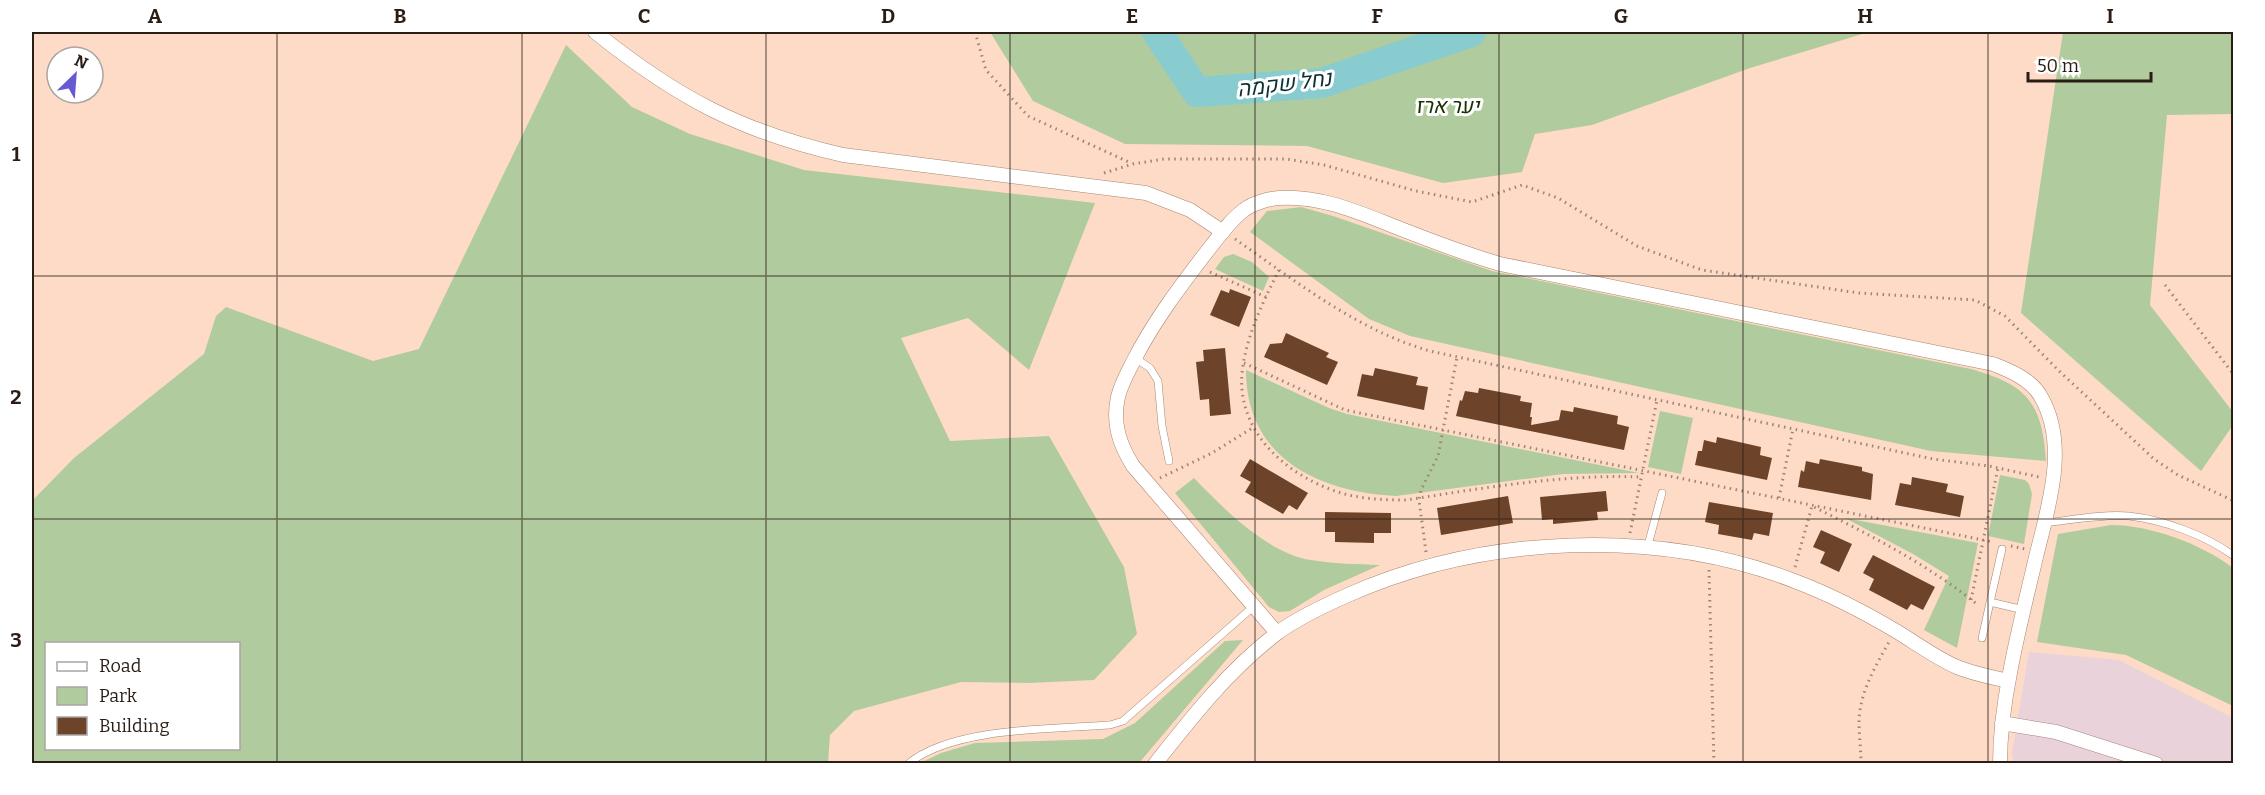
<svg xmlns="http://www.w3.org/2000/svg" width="2265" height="795" font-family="Bitter,Heebo,serif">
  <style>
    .industrial { fill: #ead2db }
    .green { fill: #b0cb9e; fill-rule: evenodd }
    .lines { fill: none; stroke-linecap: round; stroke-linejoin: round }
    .river { stroke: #88ccd0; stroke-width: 30 }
    .building { fill: #6d442a }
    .lane-casing { stroke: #a68672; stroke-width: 8 }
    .street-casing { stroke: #a68672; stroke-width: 15 }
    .path { stroke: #9d8475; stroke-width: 3; stroke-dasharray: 1.5 4.5; stroke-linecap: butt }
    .lane { stroke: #fff; stroke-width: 7 }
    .street { stroke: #fff; stroke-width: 14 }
    .grid { fill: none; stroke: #2a1d15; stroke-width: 1.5; stroke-opacity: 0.55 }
    .labels { text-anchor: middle; stroke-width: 6; stroke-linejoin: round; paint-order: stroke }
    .park-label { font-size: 21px; font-style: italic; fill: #193100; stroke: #fff }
    .water-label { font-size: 22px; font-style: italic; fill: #0d3032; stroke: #fff }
    .neatline { fill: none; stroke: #2a1d15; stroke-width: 2 }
    .grid-label { font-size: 20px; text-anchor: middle; font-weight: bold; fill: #2a1d15 }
  </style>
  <rect width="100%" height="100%" fill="#fedbc6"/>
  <path class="industrial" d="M2029,652L2119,660L2233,718V763L2014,764L2012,753Z"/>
  <path class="green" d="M990,32H1869L1750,68L1592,125L1535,134L1522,172L1443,183L1307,146L1125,144L1033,101Z
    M2063,32H2233V114L2167,115L2150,305L2233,412V425L2201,471L2021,313Z
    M566,45L632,107L690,134L804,170L1095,203L1029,370L968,318L901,338L950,441L1049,436L1124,567L1137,634L1094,680L1029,683L961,682L854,711L830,735L828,763H32V501L74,458L204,354L216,316L226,307L373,361L419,349ZM46,644H238V748H46Z
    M1301,207L1333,216L1492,271L1971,369C2027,385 2042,402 2046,461L1931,451L1410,336L1369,319L1250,232L1267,211Z
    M1233,254L1252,262L1269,277L1263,291L1215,269L1224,257Z
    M1246,370L1329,408L1347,414L1639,473L1563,474L1396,496C1318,492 1246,458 1246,370Z
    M1660,411L1693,418L1681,474L1648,467Z
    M2000,475L2025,480L2029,484L2032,494L2024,544L1988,536Z
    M1194,478C1224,509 1267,553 1311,560C1333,564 1357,564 1380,565L1324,590L1290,611L1279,612L1269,607L1175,493Z
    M1845,518L1978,543L1957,648L1924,630L1949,576L1913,554Z
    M2111,525C2150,525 2202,544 2233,568V706L2126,655L2037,642L2058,534Z
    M1243,640L1139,763H920L941,753L975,743L1103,739L1135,723L1225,641Z"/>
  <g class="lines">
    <path class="river" d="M1157,32L1197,92L1322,83L1471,32"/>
  </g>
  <path class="building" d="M1230,289L1251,297L1239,327L1210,315L1221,290L1229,293Z
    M1286,333L1329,353L1326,357L1338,362L1327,385L1264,357L1270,344L1282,343Z
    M1225,348L1231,414L1210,416L1209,399L1200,400L1196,362L1204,361L1203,350Z
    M1375,368L1418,377L1416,385L1428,387L1424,410L1357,396L1362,374L1373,376Z
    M1479,388L1521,396L1520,401L1532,403L1530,417H1532L1531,425L1559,420L1561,410L1573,412L1574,407L1618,416L1617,424L1629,427L1624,450L1456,416L1460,400L1462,401L1465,391L1478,393Z
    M1717,437L1761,447L1760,455L1772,458L1767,480L1695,465L1698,451H1702L1704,440L1716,443Z
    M1250,459L1308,493L1297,510L1289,505L1283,514L1245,492L1251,482L1240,476Z
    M1820,459L1862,467V471L1873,474L1871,500L1798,487L1801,470L1804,472L1806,461L1819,464Z
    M1912,477L1948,484L1946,492L1964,496L1960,517L1895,505L1900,483L1911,485Z
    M1606,491L1608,511L1597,512L1598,520L1553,524V519L1542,520L1540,497Z
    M1508,496L1513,523L1441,535L1437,508Z
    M1709,502L1773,513L1769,536L1754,533L1752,540L1718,534L1719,525L1705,522Z
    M1325,512L1391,513V533H1374V543L1335,542V532H1325Z
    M1821,530L1852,544L1839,572L1820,563L1825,552L1813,547Z
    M1873,555L1935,587L1923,610L1911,604L1907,610L1869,590L1874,579L1863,573Z"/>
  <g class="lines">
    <defs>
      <path id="lane" d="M1135,358L1150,368L1158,381L1162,426L1169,461
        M2044,523C2071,520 2101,514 2129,516C2164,520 2205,535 2234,556
        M1647,549L1662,493
        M1990,602L2024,610
        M1982,638L2002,549
        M908,764C952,727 1054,729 1110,725L1123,721L1253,607"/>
      <path id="street" d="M595,32C676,97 741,132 843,155L1146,193L1190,210L1223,232
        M1277,633L1133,466C1120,445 1112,424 1118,397C1121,384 1128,372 1134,360C1154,321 1179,288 1205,254C1217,239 1229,221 1244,210C1253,203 1268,199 1279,198C1322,195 1362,214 1401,229C1434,242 1466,254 1500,264L1993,364C2011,371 2032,380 2041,397C2069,445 2048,508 2036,557C2027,596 2017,634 2010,673C2004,703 2000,733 2000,764
        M2002,723L2056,732L2156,764
        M1155,764C1192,717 1228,671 1276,634C1297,618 1323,606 1348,595C1483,535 1658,527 1797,582C1831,595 1864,612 1896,631C1916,643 1936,658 1957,667C1974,674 1991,677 2008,681"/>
    </defs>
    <use href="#lane" class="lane-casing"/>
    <use href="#street" class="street-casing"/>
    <path class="path" d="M975,32L986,70L1028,116L1131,163
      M1104,173L1133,164L1164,159H1286L1324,165L1416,191L1472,202L1522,185L1558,198L1637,246L1702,270L1859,293L1975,300L2005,316L2058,370L2154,459L2178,475L2234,501
      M1235,239C1297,282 1357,330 1430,351L1933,459L1989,466L2039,477
      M1279,270C1263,302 1246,336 1242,373C1237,432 1286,475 1338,492C1359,499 1383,500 1406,500C1484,488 1562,474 1641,477
      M1210,272L1266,297
      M2165,285L2234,375
      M1244,363L1345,410L1993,542
      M1160,478L1212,453L1254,427
      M1779,498L1793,429
      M1630,533L1657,400
      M2011,546L2025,549
      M1426,552L1419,500L1421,490L1438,456L1457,357
      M1795,567L1812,506C1870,535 1927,564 1978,605
      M1709,570L1714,764
      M1971,600L1998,468
      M1861,764C1861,750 1859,735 1859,721C1860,692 1875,667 1889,642"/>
    <use href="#lane" class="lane"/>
    <use href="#street" class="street"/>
  </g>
  <path class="grid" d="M277,32V764M522,32V764M766,32V764M1010,32V764M1255,32V764M1499,32V764M1743,32V764M1988,32V764M32,276H2234M32,519H2234"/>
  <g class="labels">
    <g class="park-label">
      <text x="1447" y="113">יער ארז</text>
    </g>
    <g class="water-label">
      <text transform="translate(1284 83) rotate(-7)" y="8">נחל שקמה</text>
    </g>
  </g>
  <rect width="2265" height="795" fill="none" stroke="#ffffff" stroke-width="66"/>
  <rect x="45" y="642" width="195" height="108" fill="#ffffff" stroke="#aaa5a1" stroke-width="1.5"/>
  <rect x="57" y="662" width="30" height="9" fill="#ffffff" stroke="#aaa5a1" stroke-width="1.5"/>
  <text x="99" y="672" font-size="18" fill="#2a1d15">Road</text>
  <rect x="57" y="687" width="30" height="18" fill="#b0cb9e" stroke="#aaa5a1" stroke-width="1.5"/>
  <text x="99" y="702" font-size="18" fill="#2a1d15">Park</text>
  <rect x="57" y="717" width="30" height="18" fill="#6d442a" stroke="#aaa5a1" stroke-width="1.5"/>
  <text x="99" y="732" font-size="18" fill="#2a1d15">Building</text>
  <g transform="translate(75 75) rotate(25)"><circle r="28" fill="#ffffff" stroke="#aaa5a1" stroke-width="1.5"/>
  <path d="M0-4.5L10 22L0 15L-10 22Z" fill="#6759d2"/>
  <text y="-9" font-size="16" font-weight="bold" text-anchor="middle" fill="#2a1d15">N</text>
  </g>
  <path d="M2028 72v9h123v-9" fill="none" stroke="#2a1d15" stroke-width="3"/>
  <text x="2037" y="72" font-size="18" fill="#2a1d15" stroke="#ffffff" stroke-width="4.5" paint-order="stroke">50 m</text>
  <rect x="33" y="33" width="2199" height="729" class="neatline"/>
  <g class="grid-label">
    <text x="155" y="23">A</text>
    <text x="400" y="23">B</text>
    <text x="644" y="23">C</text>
    <text x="888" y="23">D</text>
    <text x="1132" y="23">E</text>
    <text x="1377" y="23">F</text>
    <text x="1621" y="23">G</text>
    <text x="1865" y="23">H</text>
    <text x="2110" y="23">I</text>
    <text x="16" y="161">1</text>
    <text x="16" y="404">2</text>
    <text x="16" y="647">3</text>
  </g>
</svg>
